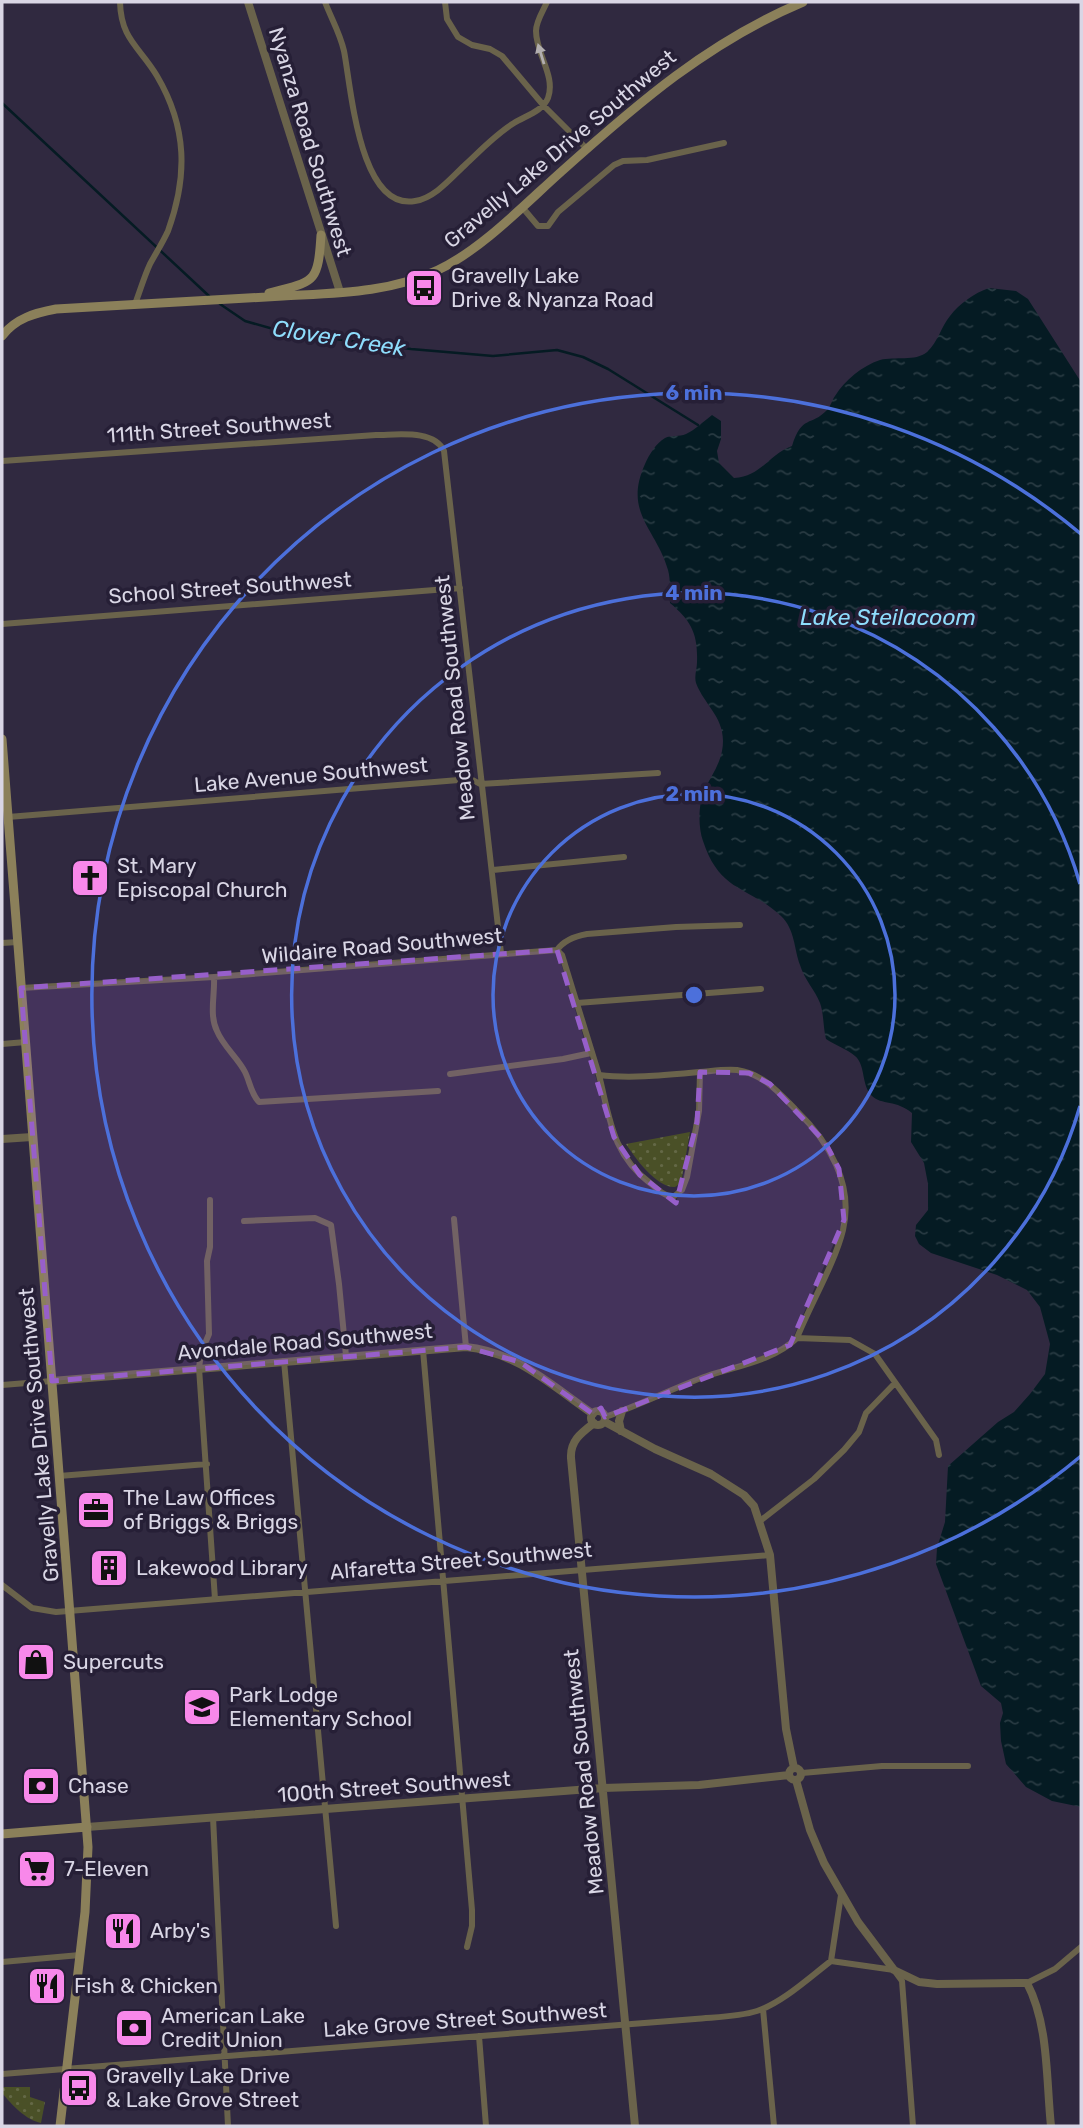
<svg xmlns="http://www.w3.org/2000/svg" width="1083" height="2128" font-family="Rubik,sans-serif">
  <style>
    .green { fill: url(#green-dots) }
    .water { fill: url(#water-ripples) }
    .lines { fill: none; stroke-linecap: round; stroke-linejoin: round }
    .stream { stroke: #051b23; stroke-width: 2.5 }
    .minor { stroke: #6a634b; stroke-width: 6 }
    .tertiary { stroke: #6a634b; stroke-width: 8 }
    .secondary { stroke: #8b805a; stroke-width: 9 }
    .oneway { fill: #b2aeaf }
    .marked { fill: #975fca; fill-opacity: 0.2; stroke: #975fca; stroke-width: 5; stroke-dasharray: 14 9; stroke-linejoin: round }
    .ring { fill: none; stroke: #4c70db; stroke-width: 3.5 }
    .labels { text-anchor: middle; stroke-width: 7; stroke-linejoin: round; paint-order: stroke }
    .street-label { font-size: 21px; fill: #d9d6e5; stroke: #261f36 }
    .poi-label { font-size: 21px; fill: #d9d6e5; stroke: #261f36; text-anchor: start }
    .water-label { font-size: 23px; font-style: italic; fill: #8eddfc; stroke: #261f36 }
    .centre { fill: #4c70db; stroke: #261f36; stroke-width: 3.5 }
    .ring-label { font-size: 21px; text-anchor: middle; font-weight: bold; fill: #4c70db; stroke: #261f36; stroke-width: 7; stroke-linejoin: round; paint-order: stroke }
  </style>
  <defs>
    <pattern id="green-dots" width="8" height="8" patternUnits="userSpaceOnUse" patternTransform="scale(1.75)"><rect width="8" height="8" fill="#4a5027"/><path d="M2 2h.1M6 6h.1" fill="none" stroke="#646846" stroke-width="1.8" stroke-linecap="round"/></pattern>
    <pattern id="water-ripples" width="26" height="14" patternUnits="userSpaceOnUse" patternTransform="scale(1.75)"><rect width="26" height="14" fill="#051b23"/><path d="M2 4q2-2 4 0t4 0M15 11q2-2 4 0t4 0" fill="none" stroke="#293b43"/></pattern>
  </defs>
  <rect width="100%" height="100%" fill="#302940"/>
  <path class="green" d="M690,1132L681,1183L675,1187C657,1188 635,1158 626,1144Z
    M30,2087V2097L45,2102L41,2123C26,2120 12,2105 2,2093V2088L4,2087Z"/>
  <path class="water" d="M989,288L1016,291L1028,299L1081,382V1807L1052,1801L1026,1787L1006,1764L1001,1741L1000,1723L1003,1713L1001,1703L981,1686L936,1564L937,1548L945,1522L948,1466L998,1422L1014,1412L1030,1394L1045,1374L1050,1344L1040,1307L1027,1290L997,1275L931,1253L919,1244L915,1236L916,1225L928,1210V1184L924,1163L911,1142L912,1113C897,1100 881,1105 872,1096C861,1086 866,1065 855,1056C847,1049 835,1045 826,1039C823,1028 824,1014 820,1003C815,990 804,979 800,965C794,949 795,929 781,916C749,886 720,893 703,841C698,827 698,803 705,789C711,776 719,766 722,751C728,719 705,707 696,683C694,676 697,669 697,662C698,633 691,621 670,603C669,593 671,580 668,570C656,528 623,513 645,464C649,455 656,443 665,438C671,435 679,437 686,434C695,430 704,421 712,415L721,421V439L717,451L719,463L734,478C762,476 768,455 792,446C802,414 811,427 827,410C831,406 832,400 835,396C845,380 862,366 880,360C895,356 915,362 927,352C938,342 941,327 950,316C959,304 974,293 989,288Z"/>
  <g class="lines">
    <path class="stream" d="M2,103L209,296
      M220,304L245,321L284,332L411,349L493,356L557,350L583,357L608,369L698,425"/>
    <path class="minor" d="M120,2C121,40 140,47 157,76C187,127 188,176 168,231C163,242 156,253 150,264C144,277 140,291 135,304
      M325,2C331,18 340,33 344,51C351,86 359,211 415,201C435,198 452,177 466,164C481,150 496,134 514,123C525,116 543,111 548,98C556,76 536,54 536,31C536,21 543,11 547,2
      M445,2L447,19L458,37L472,45L490,49L502,56L544,106L587,149
      M522,207L538,226H548L558,212L614,165L623,161L647,160L724,143
      M2,461L376,435C397,435 434,429 444,451L501,953
      M2,624L460,588
      M8,817L471,779L480,784L658,773
      M493,870L624,857
      M2,943L18,942
      M557,950L562,955L599,1075C631,1079 667,1075 700,1072C712,1071 724,1069 737,1070C764,1074 779,1093 797,1111C829,1142 854,1184 843,1230C835,1263 810,1305 797,1338C773,1361 737,1366 707,1376C673,1388 640,1405 605,1417
      M214,977C215,995 209,1015 217,1031C223,1046 238,1058 245,1072C250,1082 251,1094 259,1102L438,1091
      M21,988L214,977L557,950C564,940 576,936 587,934L676,927L740,925
      M577,1003L761,989
      M2,1044L26,1042
      M450,1074L563,1059L591,1053
      M599,1075C610,1119 612,1154 650,1183C657,1189 664,1196 673,1197L682,1190L687,1177L699,1111L700,1072
      M210,1200V1247L207,1261L209,1334L201,1353L199,1368L215,1599
      M454,1219L466,1347
      M244,1221L315,1218L331,1225L339,1284L346,1356
      M797,1338L850,1340L875,1354L936,1440L939,1455
      M423,1350L472,1910V1926L467,1947
      M284,1361L336,1926
      M2,1385L52,1381
      M59,1476L207,1464
      M760,1521L814,1479L844,1450L859,1432L866,1413L895,1383
      M2,1585L32,1608L56,1612L770,1555
      M802,1773L882,1766H968
      M213,1817L228,2126
      M831,1961L841,1895
      M2,1962L80,1955
      M1027,1983L1055,1969L1081,1947
      M763,2009L774,2126
      M479,2036L486,2126
      M2,2074L695,2019C715,2017 738,2017 757,2011C782,2003 810,1977 831,1961L894,1970L902,1981L913,2126"/>
    <path class="tertiary" d="M248,2L340,292
      M2,1139L32,1137
      M52,1381L466,1347C517,1352 552,1386 593,1414
      M591 1418a7 7 0 1 1 14 0a7 7 0 1 1-14 0Z
      M605,1422L655,1449L711,1474L744,1495L754,1506L770,1555L786,1729L794,1768
      M594,1423C581,1433 570,1441 571,1458L635,2126
      M621,1431L619,1421L622,1411
      M789 1774a6 6 0 1 1 12 0a6 6 0 1 1-12 0Z
      M796,1780L810,1830L824,1863L858,1922L894,1970L919,1982L937,1984L1027,1983C1049,2025 1046,2079 1051,2126
      M87,1827L603,1788L699,1785L789,1775"/>
    <path class="secondary" d="M269,293C314,281 318,285 321,235
      M2,336C16,318 35,313 56,309C131,304 207,301 283,296C335,293 390,293 438,270C481,250 526,203 562,171C638,103 708,42 803,2
      M2,739L88,1847L85,1912L60,2126
      M2,1834L87,1827"/>
  </g>
  <defs><path id="oneway-solid" d="M-6-.8H1V-3.2L6.5 0L1 3.2V.8H-6Z" transform="scale(1.75)"/></defs>
  <use class="oneway" href="#oneway-solid" transform="translate(541 54) rotate(-107)"/>
  <path class="marked" d="M557,950L614,1137L640,1175L676,1203L697,1122L700,1072L749,1073L770,1084L825,1142L839,1169L844,1220L790,1345L605,1417L601,1408L593,1414L520,1362L466,1347L52,1381L21,988Z"/>
  <g class="ring">
    <circle cx="694" cy="995" r="201"/>
    <path d="M1080 1106A402 402 0 1 1 1080 884"/>
    <path d="M1081 1456A602 602 0 1 1 1081 534"/>
  </g>
  <defs>
    <symbol id="bus-square" viewBox="-11 -11 22 22"><rect x="-9" y="-9" width="18" height="18" rx="4" fill="#f888ea" stroke="#261f36"/><path d="M-5-6H5V4H4V6H2V4H-2V6H-4V4H-5ZM-3.5-4V0h7V-4ZM-3.5 1.2v1.5H-2V1.2ZM2 1.2v1.5H3.5V1.2Z" fill="#111"/></symbol>
    <symbol id="church-square" viewBox="-11 -11 22 22"><rect x="-9" y="-9" width="18" height="18" rx="4" fill="#f888ea" stroke="#261f36"/><path d="M-1.2-6h2.4v3.5h3.3v2.4h-3.3V6h-2.4V-.1h-3.3v-2.4h3.3Z" fill="#111"/></symbol>
    <symbol id="office-square" viewBox="-11 -11 22 22"><rect x="-9" y="-9" width="18" height="18" rx="4" fill="#f888ea" stroke="#261f36"/><path d="M-6-3h4V-5.5h4V-3h4V5H-6ZM-1-4.5V-3h2v-1.5ZM-6 0V1H6V0Z" fill="#111"/></symbol>
    <symbol id="building-square" viewBox="-11 -11 22 22"><rect x="-9" y="-9" width="18" height="18" rx="4" fill="#f888ea" stroke="#261f36"/><path d="M-4-6H4V6H1V3H-1V6H-4ZM-2.5-4.3h1.7v1.8h-1.7ZM.8-4.3h1.7v1.8H.8ZM-2.5-1h1.7V.8h-1.7ZM.8-1h1.7V.8H.8Z" fill="#111"/></symbol>
    <symbol id="shop-square" viewBox="-11 -11 22 22"><rect x="-9" y="-9" width="18" height="18" rx="4" fill="#f888ea" stroke="#261f36"/><path d="M-5-2.5h2.3a2.7 3.5 0 0 1 5.4 0H5L5.5 6h-11ZM-1.5-2.5h3a1.5 2.3 0 0 0-3 0Z" fill="#111"/></symbol>
    <symbol id="school-square" viewBox="-11 -11 22 22"><rect x="-9" y="-9" width="18" height="18" rx="4" fill="#f888ea" stroke="#261f36"/><path d="M0-5L7-2L0 1L-7-2ZM-4 1L0 2.5L4 1V4Q0 6-4 4Z" fill="#111"/></symbol>
    <symbol id="bank-square" viewBox="-11 -11 22 22"><rect x="-9" y="-9" width="18" height="18" rx="4" fill="#f888ea" stroke="#261f36"/><path d="M-6-4H6V4H-6ZM0-2.3a2.3 2.3 0 1 0 0 4.6a2.3 2.3 0 1 0 0-4.6Z" fill="#111"/></symbol>
    <symbol id="supermarket-square" viewBox="-11 -11 22 22"><rect x="-9" y="-9" width="18" height="18" rx="4" fill="#f888ea" stroke="#261f36"/><path d="M-6-5.5h2.5l.6 2H6L4.5 2H-2.5L-4.4-4H-6ZM-1.5 3.2a1.3 1.3 0 1 0 .1 0ZM3 3.2a1.3 1.3 0 1 0 .1 0Z" fill="#111"/></symbol>
    <symbol id="restaurant-square" viewBox="-11 -11 22 22"><rect x="-9" y="-9" width="18" height="18" rx="4" fill="#f888ea" stroke="#261f36"/><path d="M-5-6h1v4h1v-4h1v4h1v-4h1v5L-1.5 .5V6h-2V.5L-5-1ZM5-6V6H3V1.5H1.5Q1.5-4 5-6Z" fill="#111"/></symbol>
  </defs>
  <g fill-rule="evenodd">
    <use href="#bus-square" x="402" y="266" width="44" height="44"/>
    <use href="#church-square" x="68" y="856" width="44" height="44"/>
    <use href="#office-square" x="74" y="1488" width="44" height="44"/>
    <use href="#building-square" x="87" y="1546" width="44" height="44"/>
    <use href="#shop-square" x="14" y="1640" width="44" height="44"/>
    <use href="#school-square" x="180" y="1685" width="44" height="44"/>
    <use href="#bank-square" x="19" y="1764" width="44" height="44"/>
    <use href="#supermarket-square" x="15" y="1847" width="44" height="44"/>
    <use href="#restaurant-square" x="101" y="1909" width="44" height="44"/>
    <use href="#restaurant-square" x="25" y="1964" width="44" height="44"/>
    <use href="#bank-square" x="112" y="2006" width="44" height="44"/>
    <use href="#bus-square" x="57" y="2066" width="44" height="44"/>
  </g>
  <g class="labels">
    <g class="street-label">
      <text transform="translate(310 142) rotate(73)" y="7">Nyanza Road Southwest</text>
      <text transform="translate(560 149) rotate(-40)" y="7">Gravelly Lake Drive Southwest</text>
      <text transform="translate(219 428) rotate(-4)" y="7">111th Street Southwest</text>
      <text transform="translate(230 588) rotate(-4)" y="7">School Street Southwest</text>
      <text transform="translate(455 698) rotate(-96)" y="7">Meadow Road Southwest</text>
      <text transform="translate(311 775) rotate(-5)" y="7">Lake Avenue Southwest</text>
      <text transform="translate(382 946) rotate(-5)" y="7">Wildaire Road Southwest</text>
      <text transform="translate(305 1342) rotate(-5)" y="7">Avondale Road Southwest</text>
      <text transform="translate(39 1435) rotate(-95)" y="7">Gravelly Lake Drive Southwest</text>
      <text transform="translate(461 1561) rotate(-5)" y="7">Alfaretta Street Southwest</text>
      <text transform="translate(584 1772) rotate(-96)" y="7">Meadow Road Southwest</text>
      <text transform="translate(394 1787) rotate(-4)" y="7">100th Street Southwest</text>
      <text transform="translate(465 2020) rotate(-4)" y="7">Lake Grove Street Southwest</text>
    </g>
    <g class="poi-label">
      <text x="451" y="283">Gravelly Lake<tspan x="451" dy="24">Drive &amp; Nyanza Road</tspan></text>
      <text x="117" y="873">St. Mary<tspan x="117" dy="24">Episcopal Church</tspan></text>
      <text x="123" y="1505">The Law Offices<tspan x="123" dy="24">of Briggs &amp; Briggs</tspan></text>
      <text x="136" y="1575">Lakewood Library</text>
      <text x="63" y="1669">Supercuts</text>
      <text x="229" y="1702">Park Lodge<tspan x="229" dy="24">Elementary School</tspan></text>
      <text x="68" y="1793">Chase</text>
      <text x="64" y="1876">7-Eleven</text>
      <text x="150" y="1938">Arby's</text>
      <text x="74" y="1993">Fish &amp; Chicken</text>
      <text x="161" y="2023">American Lake<tspan x="161" dy="24">Credit Union</tspan></text>
      <text x="106" y="2083">Gravelly Lake Drive<tspan x="106" dy="24">&amp; Lake Grove Street</tspan></text>
    </g>
    <g class="water-label">
      <text transform="translate(339 338) rotate(9)" y="8">Clover Creek</text>
      <text x="888" y="625">Lake Steilacoom</text>
    </g>
  </g>
  <circle cx="694" cy="995" r="10" class="centre"/>
  <g class="ring-label">
    <text x="694" y="400">6 min</text>
    <text x="694" y="600">4 min</text>
    <text x="694" y="801">2 min</text>
  </g>
  <rect width="1083" height="2128" fill="none" stroke="#d9d6e5" stroke-width="7"/>
</svg>
